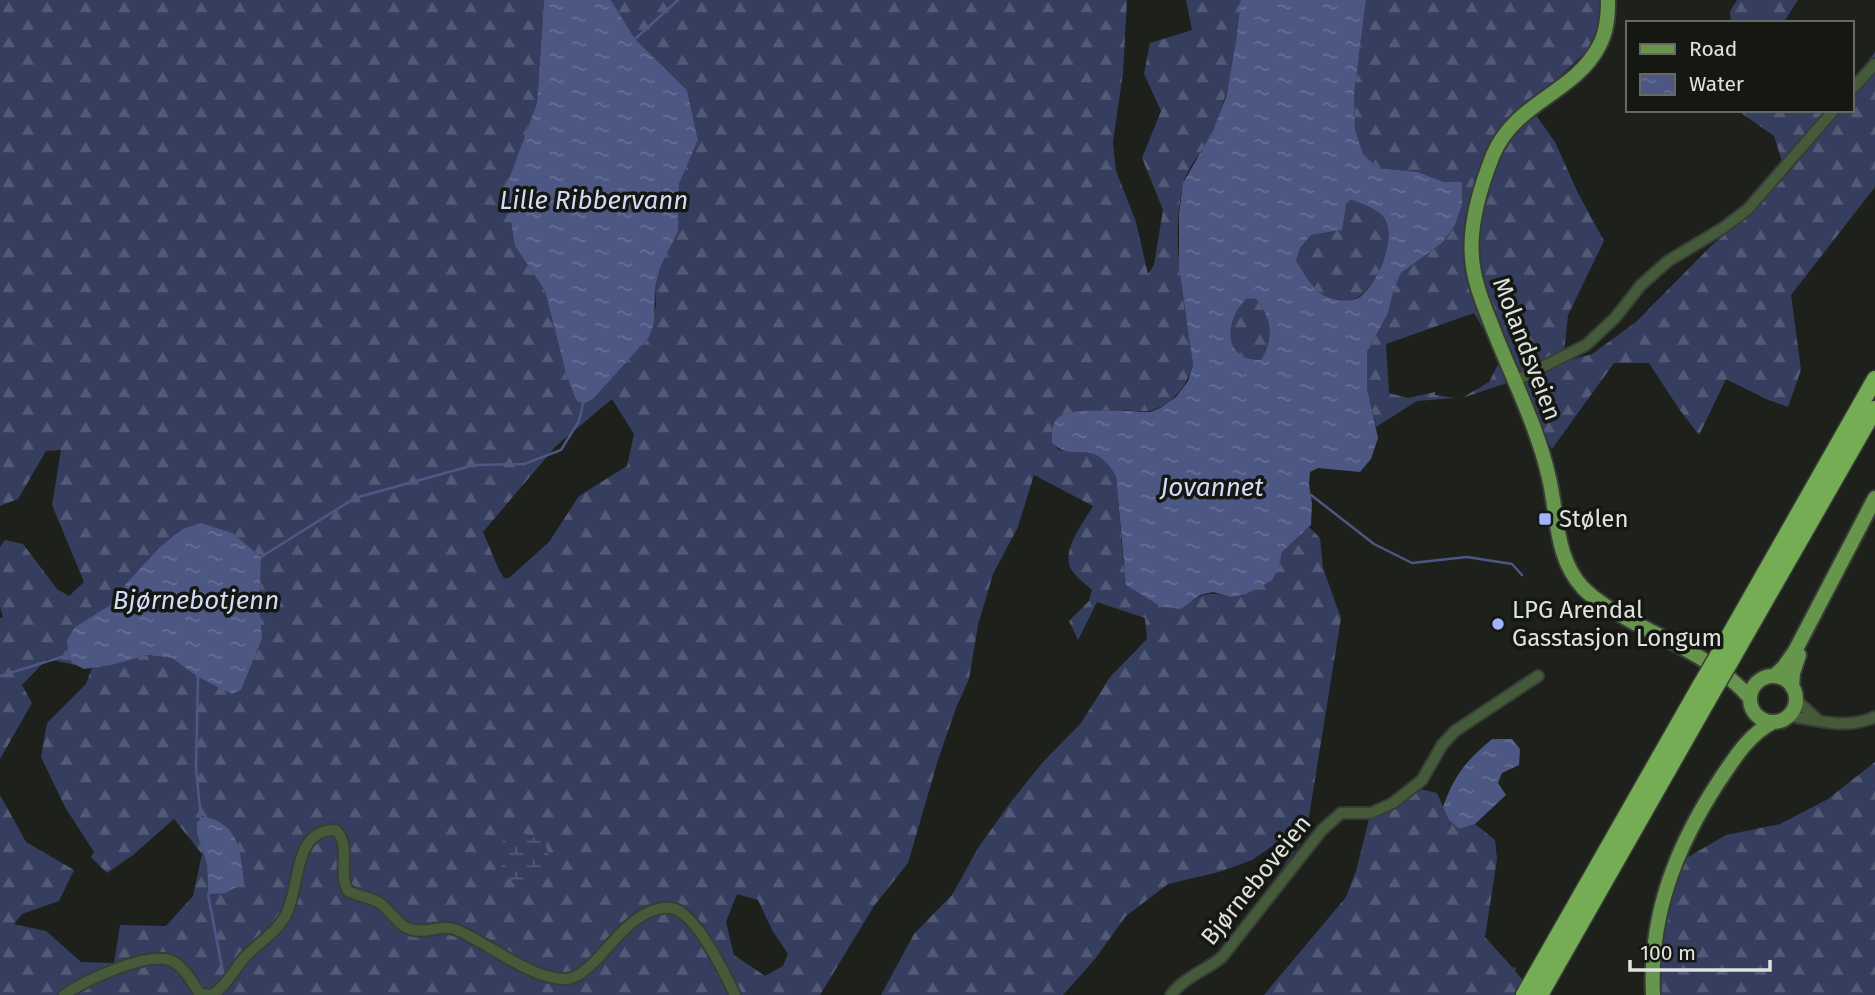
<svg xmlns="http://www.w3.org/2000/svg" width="1875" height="995" font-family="'Fira Sans',sans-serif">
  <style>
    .forest { fill: url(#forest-firs); fill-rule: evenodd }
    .wetland { fill: url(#wetland-marsh) }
    .water { fill: url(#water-ripples); fill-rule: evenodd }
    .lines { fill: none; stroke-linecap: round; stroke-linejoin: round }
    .stream { stroke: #4d5784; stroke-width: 2.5 }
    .minor-casing { stroke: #383b36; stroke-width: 14 }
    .major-casing { stroke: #383b36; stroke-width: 18 }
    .highway-casing { stroke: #383b36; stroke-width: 19 }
    .minor { stroke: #445a38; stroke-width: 10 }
    .major { stroke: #66954c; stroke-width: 14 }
    .highway { stroke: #74ad53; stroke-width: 16 }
    .highway-bridge-casing { stroke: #383b36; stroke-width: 19; stroke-linecap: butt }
    .highway-bridge { stroke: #74ad53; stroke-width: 16 }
    .poi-dot { fill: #a2b2fd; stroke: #141712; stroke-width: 2.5 }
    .labels { text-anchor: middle; stroke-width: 7; stroke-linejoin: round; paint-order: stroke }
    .street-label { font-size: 24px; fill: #e0e2de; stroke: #141712 }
    .poi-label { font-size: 24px; fill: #e0e2de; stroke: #141712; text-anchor: start }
    .water-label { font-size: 26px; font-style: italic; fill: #d3dbf9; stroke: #141712 }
  </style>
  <defs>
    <pattern id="forest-firs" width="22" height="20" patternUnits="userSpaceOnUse" patternTransform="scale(1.75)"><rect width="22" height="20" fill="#363e60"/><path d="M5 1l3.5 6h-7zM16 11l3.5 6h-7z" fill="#535a76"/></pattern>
    <pattern id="wetland-marsh" width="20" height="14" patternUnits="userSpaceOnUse" patternTransform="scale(1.75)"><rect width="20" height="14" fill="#363e60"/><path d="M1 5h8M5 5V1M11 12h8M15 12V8" fill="none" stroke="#535a76"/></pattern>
    <pattern id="water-ripples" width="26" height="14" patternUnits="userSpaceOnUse" patternTransform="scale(1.75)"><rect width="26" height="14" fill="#4d5784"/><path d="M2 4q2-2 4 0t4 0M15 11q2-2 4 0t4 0" fill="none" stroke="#666f95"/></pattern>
  </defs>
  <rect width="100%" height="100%" fill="#1d201b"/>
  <path class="forest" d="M0,0H544L537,103L510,176L515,246L545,291L566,374L576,400L594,398L649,337L656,305L655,288L660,268L678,231L679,184L698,140L687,90L635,39L611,0H1127L1123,73L1113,142L1116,171L1136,222L1148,274L1154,265L1163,210L1142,158L1161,111L1144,74L1150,43L1192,30L1186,0H1241C1243,31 1226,101 1214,130C1206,148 1187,166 1183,185C1169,243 1186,307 1193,365C1186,387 1173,404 1150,411C1129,412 1076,406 1060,417C1051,423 1052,434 1052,443L1059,450C1089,455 1098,445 1116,476L1124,569L1181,608C1203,594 1205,590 1231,597L1279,568L1282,552L1309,527L1320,538L1323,568L1341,618L1306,835L1275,881L1291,854L1293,832L1252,860L1219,872L1168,884L1126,916L1095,959L1063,995H881L914,934L952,895L978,848L1010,803L1043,762L1081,723L1110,677L1147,639L1145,618L1097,602L1078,640L1069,621L1089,601L1092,590C1085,583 1071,574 1069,564C1065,545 1084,522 1093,506L1034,475L1018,527L993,574L978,625L969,679L956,708L938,760L908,863L874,906L820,995H0V795L26,842L74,870L59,901L22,914L14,924L46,931L81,962L114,963L120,925L166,926L193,896L202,854L174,819L133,855L107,873L91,857L94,852L65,807L41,757L47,723L86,684L92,668L147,655L173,658L198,677L232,693L241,690L262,639L260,607L261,557L233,533L201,523L183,530L124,586L110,605L75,627L67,640L68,655L75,665L47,659L22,685L32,703L0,759V618L3,617L0,607V547L5,540L23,544L57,589L69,596L84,582L52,505L61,450L46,451L18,499L0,506ZM612,399L634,434L627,466L579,496L549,542L509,578H504L499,570L483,532L556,446ZM203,816L214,819L208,894L207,863L197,833V822ZM737,894L758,900L772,930L788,954L783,966L765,976L734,955L726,922Z
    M1366,0H1606L1592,46L1553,83L1533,111L1555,142L1578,193L1604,241L1568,315L1563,362L1592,354L1636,322L1712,245L1755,210L1782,161L1774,136L1737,110H1852V81L1875,52V187L1791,295L1801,370L1788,407L1766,399L1726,379L1699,435L1679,409L1649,363H1614L1552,449L1513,381L1462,398L1489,382L1501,359L1474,313L1386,344L1389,393L1408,398L1435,392V395L1455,398L1417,401L1376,427L1367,388V352L1388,313L1394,289L1401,273L1442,243L1462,182H1444L1418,172L1378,168L1363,154L1355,129L1354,95Z
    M1737,0H1798L1783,23H1731L1730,11Z
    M1351,200C1361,203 1378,209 1384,218C1398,237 1377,284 1360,296C1351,303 1333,300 1323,295C1312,288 1303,272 1296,261L1300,248L1311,235L1337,231L1346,204Z
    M1247,297L1256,299C1272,318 1274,337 1261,360C1221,361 1225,318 1247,297Z
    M1875,762V995H1657C1659,946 1668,906 1683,860L1726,835L1780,824L1828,799Z
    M1412,787L1437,793L1449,820L1459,829L1475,824L1495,840L1497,859L1485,937L1512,967L1516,968L1515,971L1536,995H1264L1346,897L1356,871L1369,819Z"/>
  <path class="wetland" d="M523,833L544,842L551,860L544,877L522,884L502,876L501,845L503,841Z"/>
  <path class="water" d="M544,0H611L635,39L687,90L698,140L679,184L678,231L660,268L655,288L654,323L649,337L594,398L583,404L576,400L566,374L545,291L515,246L510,215V176L537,103Z
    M1241,0H1366L1354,95L1355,129L1363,154L1378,168L1418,172L1444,182H1462V204L1455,225L1442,243L1401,273L1394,289L1388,313L1367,352V388L1378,438L1371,459L1360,472L1318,468L1310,472L1309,484L1312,503L1311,525L1282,552L1279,568L1272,580L1246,594L1231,597L1213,592L1200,595L1181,609L1160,606L1126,585L1116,476C1092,435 1076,465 1052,443C1052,434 1051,423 1059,417C1075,406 1129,412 1150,412L1160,408L1176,397L1188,381L1193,365L1179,268V214L1183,183L1213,131L1226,97L1236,43ZM1351,200C1361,203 1378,209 1384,218C1398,237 1377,284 1360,297C1351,303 1332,300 1323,295C1312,288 1303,272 1296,261L1300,248L1311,235L1342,230L1346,204ZM1247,298L1256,299C1272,318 1274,338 1261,360C1221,361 1225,318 1247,298Z
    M201,523L233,533L261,557L260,607L262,639L241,690L232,694L198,677L172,658L147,655L111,665L84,669L72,663L68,655L67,640L75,627L110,605L124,586L161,546L183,529Z
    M1492,739H1512L1520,749L1519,765L1502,773L1498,783L1506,795L1475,824L1459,829L1449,820L1443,807C1454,775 1467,760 1492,739Z
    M204,816C240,825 240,851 244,882L226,893L208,894L207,864L197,833V822Z"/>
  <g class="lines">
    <path class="stream" d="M635,39L678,0
      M1311,495L1374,544L1412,563L1467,557L1512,564L1522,575
      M261,557L355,498L474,465L524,464L561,450L579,421L583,404
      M0,676L68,655
      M198,677L196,768L201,819
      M208,894L224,978"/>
    <defs>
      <path id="minor" d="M1852,89L1875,64
        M1515,381L1586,345L1615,318L1641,285L1668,261L1723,228L1748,209L1834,110
        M1796,700L1818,720
        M1788,716C1819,720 1845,730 1875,717
        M64,995C84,981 149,950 172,961C184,967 193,983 200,994L210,995
        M212,995C227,985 233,971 244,958C258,943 276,933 286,915C301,886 292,829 336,830C352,846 337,873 348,891C358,896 369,897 378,902C390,908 396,925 410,929C426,935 441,923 457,930C488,943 528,977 562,979C577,980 588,968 598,958C612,943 629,921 649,912C656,909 667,906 675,909C699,919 724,972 735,995
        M1171,995C1184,977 1205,971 1222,957L1322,830L1341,813H1371L1393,803L1422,780L1442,745L1455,731L1538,676"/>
      <path id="major" d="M1608,0C1608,16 1607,32 1599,46C1575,93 1516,101 1493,155C1481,185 1469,225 1472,258C1474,285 1486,310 1495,334C1514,381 1538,429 1549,478C1558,516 1555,558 1583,588C1597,602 1614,611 1631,621C1672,643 1719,662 1750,698
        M1774,676L1783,668L1795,651L1875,498
        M1750 699a23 23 0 1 1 46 0a23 23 0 1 1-46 0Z
        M1792,687L1793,673L1799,655
        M1653,995C1649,915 1676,847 1719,781C1734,759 1748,735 1773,722"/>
      <path id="highway" d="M1717,657L1875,379
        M1729,664L1875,409
        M1524,995L1700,686
        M1540,995L1712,693"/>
    </defs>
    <use href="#minor" class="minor-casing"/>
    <use href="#major" class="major-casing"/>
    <use href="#highway" class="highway-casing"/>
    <use href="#minor" class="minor"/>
    <use href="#major" class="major"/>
    <use href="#highway" class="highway"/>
    <defs>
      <path id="highway-bridge" d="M1700,686L1717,657
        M1712,693L1729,664"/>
    </defs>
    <use href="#highway-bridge" class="highway-bridge-casing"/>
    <use href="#highway-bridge" class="highway-bridge"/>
  </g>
  <g class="poi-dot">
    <rect x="1538" y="512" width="14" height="14" rx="3.5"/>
    <circle cx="1498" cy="624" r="7"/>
  </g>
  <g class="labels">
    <g class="street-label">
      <text transform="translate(1527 349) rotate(69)" y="8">Molandsveien</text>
      <text transform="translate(1256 880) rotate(-51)" y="8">Bjørneboveien</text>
    </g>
    <g class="poi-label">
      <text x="1559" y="527">Stølen</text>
      <text x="1512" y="618">LPG Arendal<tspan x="1512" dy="28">Gasstasjon Longum</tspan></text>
    </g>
    <g class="water-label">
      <text x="594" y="209">Lille Ribbervann</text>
      <text x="1212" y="496">Jovannet</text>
      <text x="196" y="609">Bjørnebotjenn</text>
    </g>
  </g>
  <rect x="1626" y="21" width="228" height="91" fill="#141712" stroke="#666864" stroke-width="2"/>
  <rect x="1640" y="44" width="35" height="10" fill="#66954c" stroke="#666864" stroke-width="2"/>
  <text x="1689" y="56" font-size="21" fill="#e0e2de">Road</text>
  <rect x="1640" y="74" width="35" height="21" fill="url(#water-ripples)" stroke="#666864" stroke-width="2"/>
  <text x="1689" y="91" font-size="21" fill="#e0e2de">Water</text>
  <path d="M1630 960v10h140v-10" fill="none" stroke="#e0e2de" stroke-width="3.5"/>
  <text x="1640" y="960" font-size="21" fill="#e0e2de" stroke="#141712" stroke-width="5" paint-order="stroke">100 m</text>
</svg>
